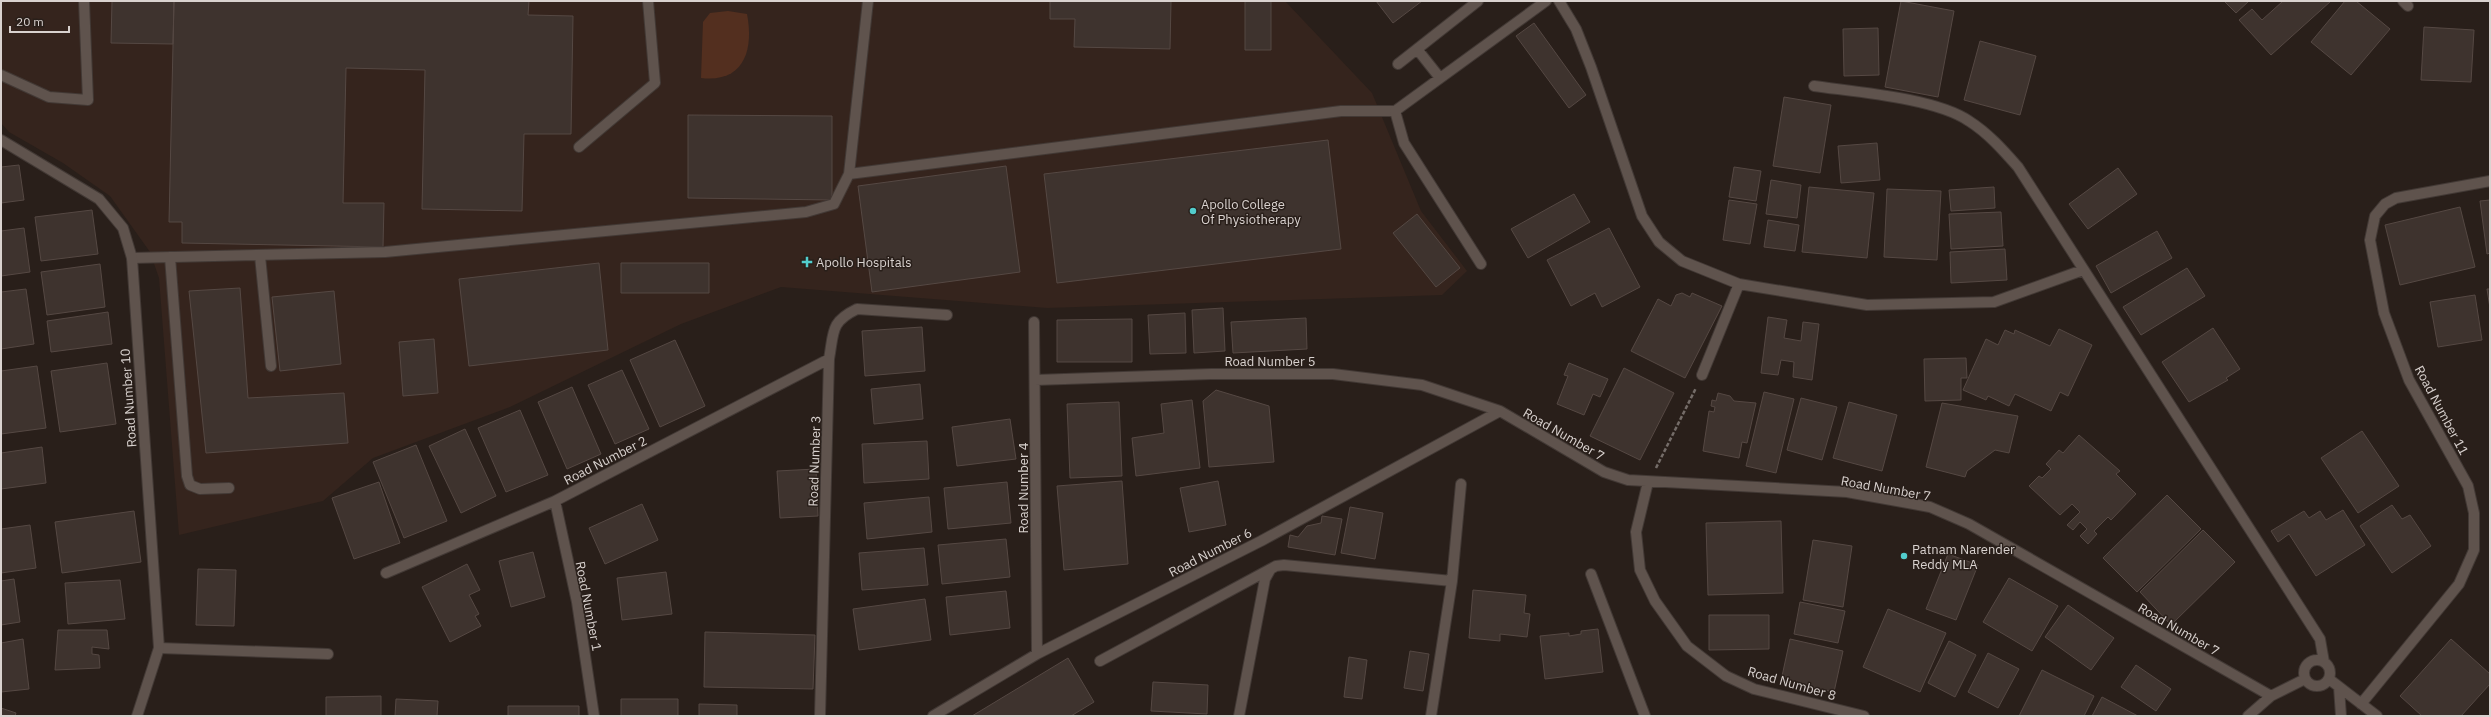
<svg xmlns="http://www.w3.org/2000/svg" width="2491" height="717" font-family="'IBM Plex Sans',sans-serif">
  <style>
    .built { fill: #35241d }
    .green { fill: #532f1f }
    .building { fill: #3e332e; stroke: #554843 }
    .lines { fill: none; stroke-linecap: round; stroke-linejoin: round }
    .service-casing { stroke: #423935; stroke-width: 12 }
    .minor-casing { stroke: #423935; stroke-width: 12 }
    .tertiary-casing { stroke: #423935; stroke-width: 12 }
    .path { stroke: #746c68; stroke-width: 2.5; stroke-dasharray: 4 2; stroke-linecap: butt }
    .service { stroke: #5f534d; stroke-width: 10 }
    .minor { stroke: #5f534d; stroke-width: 10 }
    .tertiary { stroke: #5f534d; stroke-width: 10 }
    .poi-dot { fill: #52cdcd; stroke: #291f1a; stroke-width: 1.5 }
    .labels { text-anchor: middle; stroke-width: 3; stroke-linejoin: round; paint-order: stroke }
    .poi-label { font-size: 13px; fill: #d9d2cf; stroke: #291f1a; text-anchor: start }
    .street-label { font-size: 13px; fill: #d9d2cf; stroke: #291f1a }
  </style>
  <rect width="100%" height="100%" fill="#291f1a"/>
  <path class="built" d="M1,1H1285L1372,93L1421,211L1467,271L1442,295L1047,308L781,287L681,324L510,407L373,458L323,501L179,535L159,278L150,252L110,196L63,163L9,132L1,123Z"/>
  <path class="green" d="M728,11L747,14C754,50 744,83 701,78L703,22L710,13Z"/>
  <path class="building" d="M112,1H174L173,44L111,43Z
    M174,1H529L528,15L573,16L571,134H524L522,211L422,209L425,70L346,68L343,203H384L383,247L182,243V222H169Z
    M1050,1H1171L1170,49L1074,47L1075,19H1050Z
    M1245,1H1271V50H1245Z
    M1376,1H1422L1393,23Z
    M1901,1L1954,11L1938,97L1885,87Z
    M2224,1H2249L2236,13Z
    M2283,1H2331L2271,55L2239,20L2252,9L2262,20Z
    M2345,1H2356L2390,29L2351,75L2311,42Z
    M1534,23L1586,95L1569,108L1516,36Z
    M2424,27L2474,30L2471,82L2421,80Z
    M1878,28L1879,75L1844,76L1843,29Z
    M1980,41L2036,56L2020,115L1964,100Z
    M1784,97L1831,105L1820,173L1773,166Z
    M688,115L832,116V200L688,198Z
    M1328,140L1341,249L1057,283L1044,174Z
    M1877,143L1880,180L1841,183L1838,146Z
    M19,165L24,200L1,203V167Z
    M1006,166L1020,272L872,292L858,186Z
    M1734,167L1761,171L1756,201L1729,197Z
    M2118,168L2137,194L2088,229L2069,204Z
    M1771,180L1801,185L1797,218L1766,214Z
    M1809,187L1874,193L1867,258L1802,252Z
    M1994,187L1995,208L1951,211L1949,190Z
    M1887,189L1941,191L1937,260L1884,257Z
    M1574,194L1590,222L1528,258L1511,229Z
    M1729,200L1757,204L1750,244L1723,240Z
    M2490,200V253L2487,254L2480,201Z
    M2460,207L2475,267L2400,285L2385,225Z
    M92,210L98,254L41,261L35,217Z
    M2001,212L2003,246L1951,249L1949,214Z
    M1417,214L1460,268L1436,287L1393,233Z
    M1768,220L1799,225L1795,251L1764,247Z
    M24,228L30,272L1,276V231Z
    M1609,228L1640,287L1602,307L1595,293L1571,306L1547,260Z
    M2157,231L2172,258L2111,293L2096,266Z
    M2005,249L2007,280L1951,283L1950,252Z
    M599,263L608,350L469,366L459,279Z
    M621,263H709V293H621Z
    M100,264L105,307L47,315L41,272Z
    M2187,268L2205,296L2141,335L2123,307Z
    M240,288L248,398L344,393L348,443L206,453L189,291Z
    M26,289L34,344L1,349V292Z
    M2487,289H2490V308Z
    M334,291L341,364L280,371L272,297Z
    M1682,293L1690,297L1692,293L1722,306L1685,378L1631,351L1658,299L1671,306L1676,295Z
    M2475,295L2482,340L2438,347L2430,302Z
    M1223,308L1225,351L1194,353L1192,310Z
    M108,312L112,344L51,352L47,321Z
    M1185,313L1186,353L1150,354L1148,315Z
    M1768,317L1787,320L1784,338L1801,341L1803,322L1819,324L1812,380L1793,377L1794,362L1781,360L1778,375L1761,373Z
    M1306,318L1307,349L1233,353L1231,322Z
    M1132,319V362H1057V320Z
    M922,327L925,371L865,376L862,331Z
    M2213,328L2240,369L2226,378L2228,380L2189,402L2162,362Z
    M2059,329L2092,345L2068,396L2060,392L2051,411L2015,394L2009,406L1988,396L1986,400L1963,390L1986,339L1998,345L2005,330L2014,334L2015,330L2050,346Z
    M434,339L438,393L403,396L399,342Z
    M675,340L705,406L660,427L630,360Z
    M1966,358L1967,378H1961V400L1925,401L1924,359Z
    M107,363L116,424L60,432L51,371Z
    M1569,363L1608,379L1600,397L1593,394L1584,415L1557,404L1568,376L1564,375Z
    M37,366L46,428L1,434V371Z
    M1624,368L1674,393L1640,460L1590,436Z
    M622,370L649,429L615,444L588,385Z
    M920,384L923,419L874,424L871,389Z
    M572,387L601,454L567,469L538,402Z
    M1216,390L1269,406L1274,462L1209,467L1203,401Z
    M1764,392L1794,399L1776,473L1746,466Z
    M1718,393L1730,396L1734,401L1756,403L1747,443L1742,442L1739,458L1703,451L1709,411L1714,412L1715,407L1711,406L1712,400L1716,401Z
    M1801,398L1837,407L1822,460L1787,450Z
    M1192,400L1200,468L1136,476L1132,438L1164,433L1161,404Z
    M1119,402L1122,476L1070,478L1067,404Z
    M1849,402L1897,415L1882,471L1833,458Z
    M1942,403L2018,416L2009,453L1995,450L1967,471L1965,477L1926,467Z
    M520,410L548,475L506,492L478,428Z
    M1010,419L1016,459L957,466L952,427Z
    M465,429L496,496L461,513L429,446Z
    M2362,431L2399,486L2358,513L2321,458Z
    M2079,435L2120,471L2116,474L2136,494L2111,520L2108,517L2094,531L2097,534L2088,544L2080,536L2087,529L2080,522L2073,530L2067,525L2080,512L2072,504L2060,515L2029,486L2039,476L2042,478L2051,469L2046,464L2059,450L2063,453Z
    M927,441L929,479L864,483L862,444Z
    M416,445L447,521L404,538L373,462Z
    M42,447L46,483L1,489V453Z
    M816,469L818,516L780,518L777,471Z
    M1122,481L1128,564L1064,570L1057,486Z
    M1218,481L1226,525L1189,532L1180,488Z
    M379,482L400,543L354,559L332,498Z
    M1007,482L1011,523L948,529L944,488Z
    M2167,495L2201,529L2137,592L2103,558Z
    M929,497L932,532L867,539L864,503Z
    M642,504L658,540L605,564L589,528Z
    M2392,505L2402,519L2410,515L2431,546L2392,573L2360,526Z
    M1350,507L1383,513L1375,559L1341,553Z
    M2343,510L2365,545L2316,576L2289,534L2278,542L2271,531L2304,511L2309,518L2320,511L2326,520Z
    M134,511L141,562L62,573L55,522Z
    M1322,516L1342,519L1335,555L1288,547L1290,535L1298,537L1307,526L1321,523Z
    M1781,521L1783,593L1708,595L1706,523Z
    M30,525L36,568L1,573V529Z
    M2203,530L2235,562L2171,625L2140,592Z
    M1006,539L1010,577L942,584L938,545Z
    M1813,540L1852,546L1843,607L1803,600Z
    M924,548L928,585L862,590L859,553Z
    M533,552L545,597L511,607L499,561Z
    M1948,554L1978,565L1956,620L1926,609Z
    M467,564L480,590L469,595L479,614L475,616L481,626L450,642L422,587Z
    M198,569L236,570L234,626L196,625Z
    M666,572L672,614L622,620L617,578Z
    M2009,578L2058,606L2032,651L1983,622Z
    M14,579L20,622L1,625V581Z
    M120,580L125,619L68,624L65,583Z
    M1473,590L1526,595L1524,613L1530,614L1527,637L1500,634V641L1469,638Z
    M1006,591L1010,628L950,635L946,597Z
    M925,599L931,640L859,650L853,609Z
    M1800,602L1845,611L1838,643L1794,634Z
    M2068,605L2114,638L2091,670L2045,637Z
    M1888,609L1946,633L1920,692L1863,667Z
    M1709,615H1769V649L1709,650Z
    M1598,629L1603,672L1545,679L1540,636L1569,633V636L1581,634V631Z
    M58,630H107L109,649L92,647V654L99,655L100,668L55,670Z
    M705,632L815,635L813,689L704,687Z
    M23,639L29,689L1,692V643Z
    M1790,639L1843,651L1834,692L1781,681Z
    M2451,639L2490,674V684L2461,716H2422L2400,696Z
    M1949,641L1976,655L1955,697L1928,683Z
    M1410,651L1429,654L1423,691L1404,688Z
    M1988,653L2019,669L1998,708L1968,692Z
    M1349,657L1367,660L1362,699L1344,697Z
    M1068,658L1094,702L1071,716H972Z
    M2136,665L2171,689L2156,711L2121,687Z
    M2042,670L2094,696L2084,716H2019Z
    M1153,682L1208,685L1207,714L1151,711Z
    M381,696V716H326V697Z
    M2102,697L2138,716H2092Z
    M396,699L438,701L437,716H395Z
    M621,699H678V716H621Z
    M699,704L737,705V716H699Z
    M508,706H579V716H508Z
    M1,708L16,713L15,716H1Z"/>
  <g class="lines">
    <defs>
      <path id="service" d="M1,75L49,97L88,100L84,1
        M579,147L655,83L648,1
        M849,174L1341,111H1395
        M260,256L271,366
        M170,257L187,476L190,485L200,489L229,488
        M132,258L385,252L806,212L834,204L849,174L868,1
        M159,648L328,654"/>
      <path id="minor" d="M1559,1L1576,29L1591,67L1642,216L1659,242L1682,261L1739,284L1867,305L1994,302L2083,270
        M2403,1L2408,6
        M1417,49L1440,78
        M1398,64L1478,1
        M1814,86C1856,92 1935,98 1969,121C1988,133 2003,150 2018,167L2320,639L2324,662
        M1481,264L1404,143L1395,111L1546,1
        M1034,322L1037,654
        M1702,375L1739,284
        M1035,380L1211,374H1333L1422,385L1500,411L1604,472L1628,480L1847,492L1930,507L1969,524L2271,696L2305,679
        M1648,482L1636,532L1640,570L1655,601L1687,646L1726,676L1754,689L1864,716
        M555,501L577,602L594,716
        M386,573L555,501L829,359
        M1591,574L1645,716
        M1452,581L1461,484
        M2304 673a13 13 0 1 1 26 0a13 13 0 1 1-26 0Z
        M1100,661L1276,566L1284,565L1452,581L1431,716
        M2329,679L2377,716
        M2339,687L2341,716
        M2361,704L2459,584L2474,550V513L2468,486L2409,380L2384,313L2370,240L2375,216L2385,204L2396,198L2490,181
        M820,716L829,359C834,332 830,322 857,309L947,315
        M933,716L1037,654L1261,541L1500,411
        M1239,716L1265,579L1270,570
        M2248,716L2271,696"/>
      <path id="tertiary" d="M1,140L99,199L123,228L132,258L159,648L137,716"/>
    </defs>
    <use href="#service" class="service-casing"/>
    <use href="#minor" class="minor-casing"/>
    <use href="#tertiary" class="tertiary-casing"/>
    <path class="path" d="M1656,468L1696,388"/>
    <use href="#service" class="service"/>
    <use href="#minor" class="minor"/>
    <use href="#tertiary" class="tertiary"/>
  </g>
  <g class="poi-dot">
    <circle cx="1193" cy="211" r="4"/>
    <path d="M805 256h4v4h4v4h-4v4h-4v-4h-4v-4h4z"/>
    <circle cx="1904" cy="556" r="4"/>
  </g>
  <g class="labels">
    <g class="poi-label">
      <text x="1201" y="209">Apollo College<tspan x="1201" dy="15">Of Physiotherapy</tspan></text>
      <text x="816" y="267">Apollo Hospitals</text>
      <text x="1912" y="554">Patnam Narender<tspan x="1912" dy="15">Reddy MLA</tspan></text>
    </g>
    <g class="street-label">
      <text x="1270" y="366">Road Number 5</text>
      <text transform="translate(128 398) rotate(-94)" y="5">Road Number 10</text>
      <text transform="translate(2442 410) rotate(62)" y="5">Road Number 11</text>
      <text transform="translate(1564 434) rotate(30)" y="5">Road Number 7</text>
      <text transform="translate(605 460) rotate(-27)" y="5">Road Number 2</text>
      <text transform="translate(814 461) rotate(-88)" y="5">Road Number 3</text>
      <text transform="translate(1023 488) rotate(-90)" y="5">Road Number 4</text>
      <text transform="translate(1886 488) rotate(10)" y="5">Road Number 7</text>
      <text transform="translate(1210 552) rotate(-27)" y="5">Road Number 6</text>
      <text transform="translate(589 606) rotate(79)" y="5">Road Number 1</text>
      <text transform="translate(2179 629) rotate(30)" y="5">Road Number 7</text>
      <text transform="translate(1792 683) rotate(16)" y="5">Road Number 8</text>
    </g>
  </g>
  <rect width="2491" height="717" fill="none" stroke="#d9d2cf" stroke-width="4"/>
  <path d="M10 26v6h59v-6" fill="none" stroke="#d9d2cf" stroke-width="2"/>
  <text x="16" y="26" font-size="12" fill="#d9d2cf" stroke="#291f1a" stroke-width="3" paint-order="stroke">20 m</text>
</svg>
